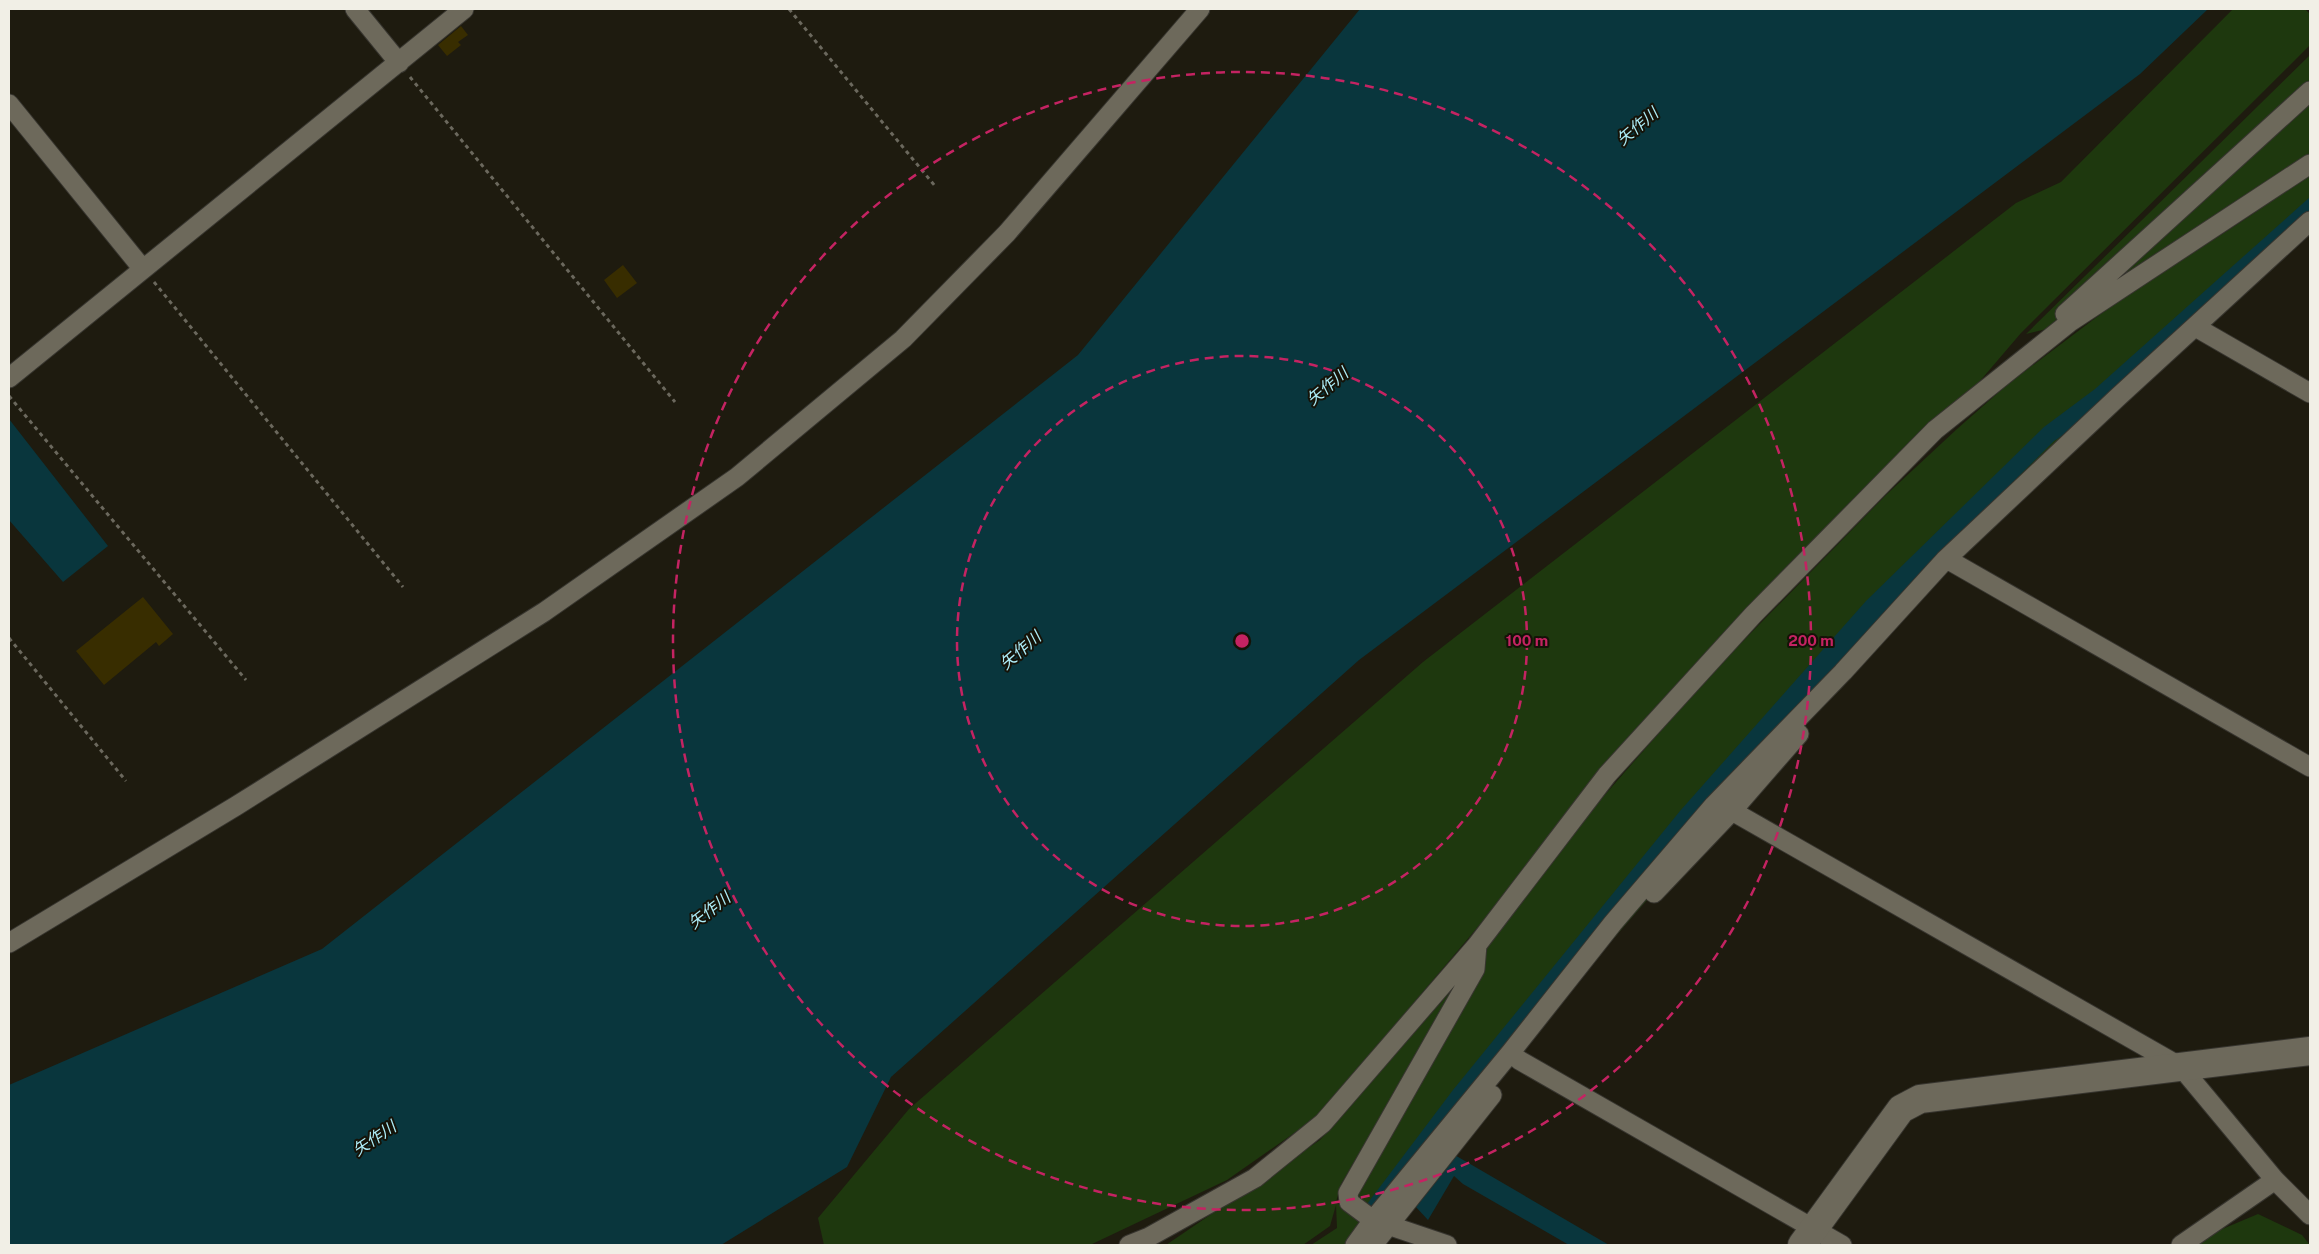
<svg xmlns="http://www.w3.org/2000/svg" width="2319" height="1254" font-family="'Public Sans','Noto Sans JP',sans-serif">
  <style>
    .green { fill: #1e380e }
    .water { fill: #09363d }
    .building { fill: #382d00 }
    .lines { fill: none; stroke-linecap: round; stroke-linejoin: round }
    .street-casing { stroke: #37352f; stroke-width: 21 }
    .secondary-casing { stroke: #37352f; stroke-width: 30 }
    .path { stroke: #6b685d; stroke-width: 3; stroke-dasharray: 4 4; stroke-linecap: butt }
    .street { stroke: #6d695b; stroke-width: 19 }
    .secondary { stroke: #6d695b; stroke-width: 28 }
    .ring { fill: none; stroke: #c42362; stroke-width: 2.5; stroke-dasharray: 9 6 }
    .labels { text-anchor: middle; stroke-width: 4; stroke-linejoin: round; paint-order: stroke }
    .water-label { font-size: 16px; font-style: italic; fill: #aeeef9; stroke: #151207 }
    .centre { fill: #c42362; stroke: #151207; stroke-width: 2.5 }
    .ring-label { font-size: 15px; text-anchor: middle; font-weight: bold; fill: #c42362; stroke: #151207; stroke-width: 4; stroke-linejoin: round; paint-order: stroke }
  </style>
  <rect width="100%" height="100%" fill="#1e1b0f"/>
  <path class="green" d="M2233,9H2305L2310,14V45L2021,333L1968,395L1665,701L1466,941L1317,1117L1227,1180L1090,1245H824L818,1218L909,1109L1423,662L2016,203L2061,182Z
    M2310,55V153L2288,171L2055,327L2026,334Z
    M2310,173V227L1949,560L1728,807L1569,990L1389,1218L1357,1199L1356,1188L1453,1016L1485,964L1487,941L1589,813L1707,678L1886,495L1957,429L2008,384L2110,307L2250,216Z
    M1464,976L1341,1184L1336,1202L1373,1233L1365,1245H1311L1337,1228L1336,1205L1330,1226L1303,1245H1166L1320,1140Z
    M2258,1214L2302,1235L2310,1245H2199L2208,1235Z"/>
  <path class="water" d="M1360,9H2208L2140,74L1359,660L891,1077L847,1167L721,1245H9V1085L322,949L1078,355Z
    M2310,197V217L2081,423L2054,441L1977,518L1809,694L1376,1212L1367,1204L1453,1090L1680,811L1866,601L2044,427L2095,389Z
    M9,419L108,546L63,582L9,520Z
    M1453,1154L1609,1245H1569L1463,1184L1454,1176L1428,1220L1415,1206Z"/>
  <path class="building" d="M461,26L468,35L458,42L461,45L447,56L438,45Z
    M623,265L637,283L617,298L604,280Z
    M143,597L173,634L159,646L156,642L104,685L76,651Z"/>
  <g class="lines">
    <defs>
      <path id="street" d="M355,9L399,63
        M9,104L142,268
        M2065,314L2310,91
        M2199,329L2310,393
        M9,378L464,9
        M1952,562L2310,767
        M1732,811L2181,1067L2275,1180L2310,1215
        M1654,893L1732,811L1799,734
        M9,943L236,806L544,612L737,477L903,339L1007,233L1200,9
        M1519,1060L1842,1245
        M1129,1245L1149,1237L1255,1178L1323,1123L1477,945L1607,775L1753,615L1935,430L2070,322L2310,164
        M1355,1245L1373,1220L1511,1052L1613,923L1714,805L1843,672L1945,560L2118,397L2310,221
        M1373,1245L1492,1095
        M1447,1245L1373,1220L1349,1202L1348,1193L1475,969L1477,945
        M2181,1245L2275,1180"/>
      <path id="secondary" d="M1802,1245L1901,1109L1920,1099L2310,1051"/>
    </defs>
    <use href="#street" class="street-casing"/>
    <use href="#secondary" class="secondary-casing"/>
    <path class="path" d="M789,9L935,186
      M410,77L675,402
      M154,282L403,587
      M9,396L246,680
      M9,638L126,781"/>
    <use href="#street" class="street"/>
    <use href="#secondary" class="secondary"/>
  </g>
  <g class="ring">
    <circle cx="1242" cy="641" r="285"/>
    <circle cx="1242" cy="641" r="569"/>
  </g>
  <g class="labels">
    <g class="water-label">
      <text transform="translate(1637 126) rotate(-40)" y="6">矢作川</text>
      <text transform="translate(1327 386) rotate(-40)" y="6">矢作川</text>
      <text transform="translate(1020 650) rotate(-41)" y="6">矢作川</text>
      <text transform="translate(709 910) rotate(-38)" y="6">矢作川</text>
      <text transform="translate(374 1138) rotate(-34)" y="6">矢作川</text>
    </g>
  </g>
  <circle cx="1242" cy="641" r="8" class="centre"/>
  <g class="ring-label">
    <text x="1527" y="646">100 m</text>
    <text x="1811" y="646">200 m</text>
  </g>
  <rect width="2319" height="1254" fill="none" stroke="#f1efe6" stroke-width="20"/>
</svg>
